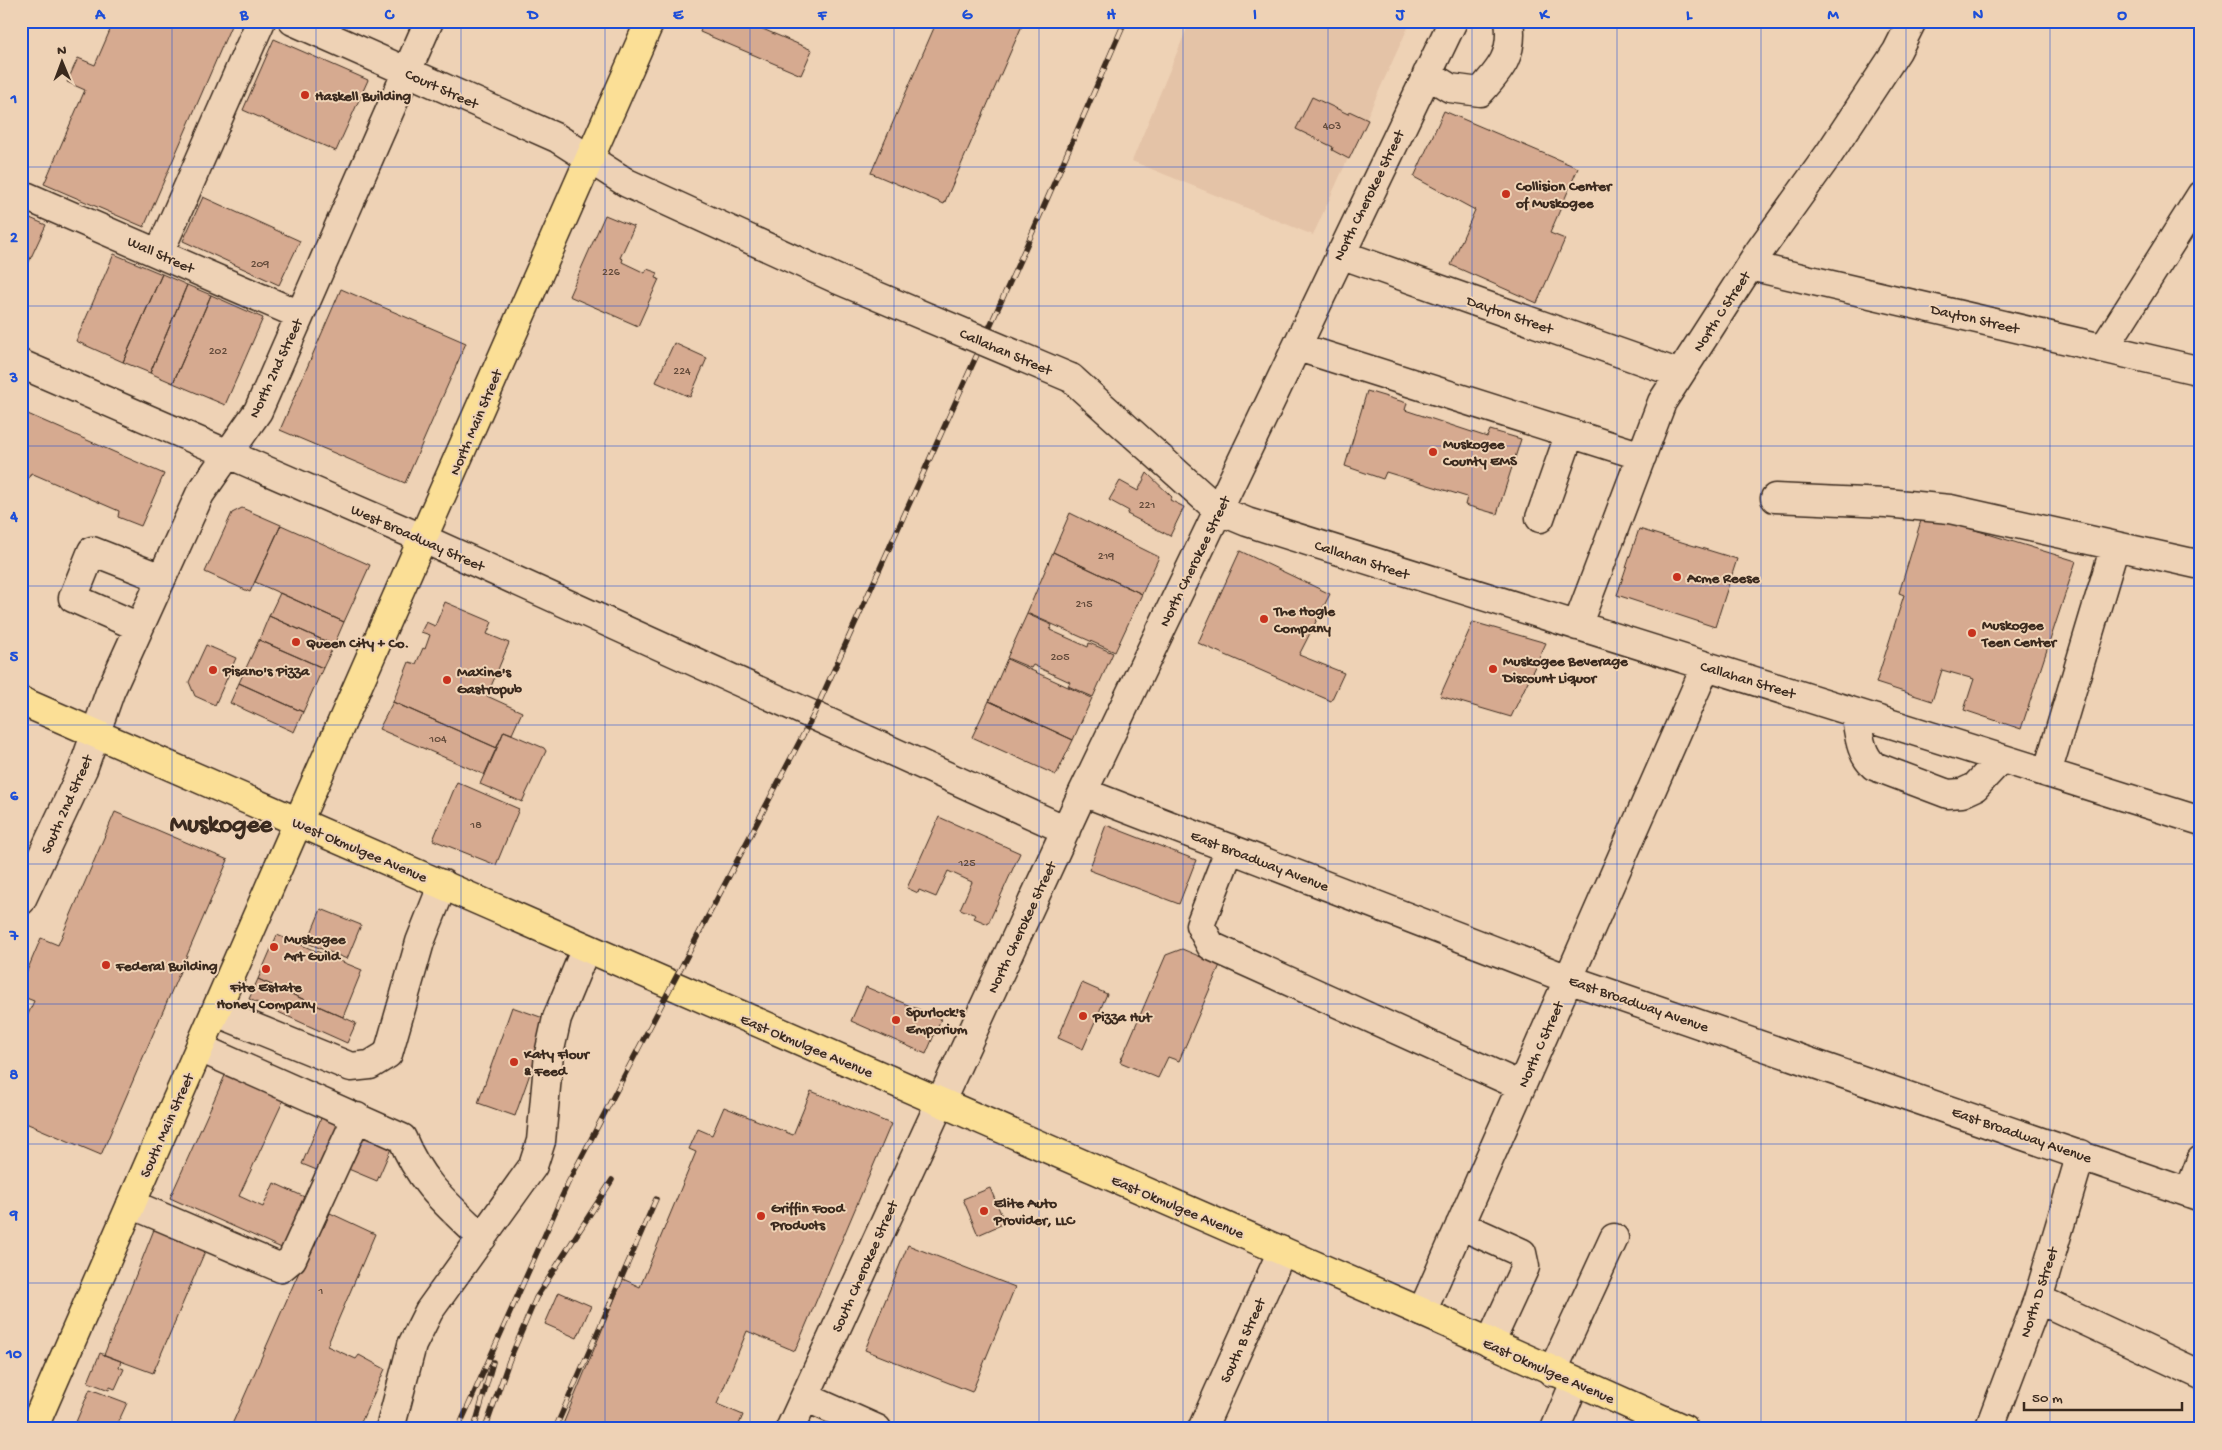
<svg xmlns="http://www.w3.org/2000/svg" width="2222" height="1450" font-family="'Gochi Hand',sans-serif">
  <style>
    .built { fill: #e4c3a7 }
    .building { fill: #d6aa90; stroke: #3b2a1e }
    .lines { fill: none; stroke-linecap: round; stroke-linejoin: round }
    .minor-casing { stroke: #3b2a1e; stroke-width: 31 }
    .major-casing { stroke: #3b2a1e; stroke-width: 31 }
    .minor { stroke: #eed2b5; stroke-width: 28 }
    .major { stroke: #fbdf96; stroke-width: 28 }
    .rail-casing { stroke: #3b2a1e; stroke-width: 5.5 }
    .rail { stroke: #eed2b5; stroke-width: 4; stroke-dasharray: 11; stroke-linecap: butt }
    .minor-bridge-casing { stroke: #3b2a1e; stroke-width: 31; stroke-linecap: butt }
    .minor-bridge { stroke: #eed2b5; stroke-width: 28 }
    .grid { fill: none; stroke: #1d4ed8; stroke-width: 1; stroke-opacity: 0.55 }
    .poi-dot { fill: #c8321e; stroke: #eed2b5; stroke-width: 2 }
    .labels { text-anchor: middle; stroke-width: 4; stroke-linejoin: round; paint-order: stroke }
    .number-label { font-size: 12px; fill: #624a3a }
    .street-label { font-size: 15px; fill: #3b2a1e; stroke: #eed2b5 }
    .poi-label { font-size: 15px; font-weight: bold; fill: #3b2a1e; stroke: #eed2b5; text-anchor: start }
    .town-label { font-size: 25px; font-weight: bold; fill: #3b2a1e; stroke: #eed2b5 }
    .neatline { fill: none; stroke: #1d4ed8; stroke-width: 2 }
    .grid-label { font-size: 16px; text-anchor: middle; font-weight: bold; fill: #1d4ed8 }
  </style>
  <rect width="100%" height="100%" fill="#eed2b5"/>
  <filter id="ink" filterUnits="userSpaceOnUse"><feTurbulence type="fractalNoise" baseFrequency=".02" numOctaves="2"/><feDisplacementMap in="SourceGraphic" scale="10" xChannelSelector="R" yChannelSelector="G"/><feConvolveMatrix kernelMatrix="1 2 1 2 8 2 1 2 1" color-interpolation-filters="sRGB"/></filter>
  <g filter="url(#ink)">
    <path class="built" d="M1190,21L1410,23L1313,235L1132,161Z"/>
    <path class="building" d="M114,21H233L144,227L44,184L85,90L67,82L78,58L95,65Z
      M704,21H744L812,50L801,75L700,32Z
      M937,21H1024L944,204L871,173Z
      M274,39L368,80L336,151L243,110Z
      M1312,97L1348,114L1349,111L1368,120L1349,159L1332,150L1333,147L1296,129Z
      M1444,111L1578,168L1550,233L1565,239L1537,303L1451,265L1475,210L1414,177Z
      M203,197L300,241L279,285L183,241Z
      M21,214L46,225L21,279Z
      M605,215L634,227L620,258L623,259L622,262L645,273L647,269L658,273L656,278L659,279L638,326L569,296Z
      M114,254L162,274L123,362L76,341Z
      M162,274L187,285L150,373L123,362Z
      M187,285L211,295L173,383L150,373Z
      M341,289L466,343L405,483L280,430Z
      M211,295L263,318L225,405L173,383Z
      M674,343L707,358L690,397L656,382Z
      M1367,391L1407,403L1405,410L1487,437L1490,430L1521,439L1497,514L1465,505L1467,497L1386,472L1383,479L1345,466Z
      M21,411L164,474L141,526L118,517L119,511L31,473L21,494Z
      M1147,473L1172,497L1170,500L1184,507L1170,536L1127,514L1129,511L1109,500L1120,481L1138,491Z
      M242,508L281,525L250,592L205,572L232,513Z
      M1070,513L1159,557L1142,594L1053,552Z
      M1923,514L2076,561L2021,729L1964,710L1974,679L1942,670L1932,701L1876,683L1904,595L1899,593Z
      M281,525L370,565L344,622L255,582Z
      M1639,529L1737,559L1715,627L1617,595Z
      M1240,551L1330,594L1299,655L1344,673L1331,701L1198,643Z
      M1053,552L1142,594L1115,652L1027,613Z
      M280,593L344,622L334,645L269,616Z
      M445,602L492,622L487,634L509,643L487,696L522,712L512,734L504,731L497,748L393,702L409,662L416,664L423,648L425,649L430,635L421,632L426,622L435,626Z
      M1027,614L1052,625L1050,630L1088,647L1089,643L1113,653L1093,697L1068,686L1070,682L1033,665L1031,668L1007,658Z
      M269,616L334,645L323,668L259,640Z
      M1473,622L1546,643L1511,717L1440,696Z
      M259,640L323,668L303,712L239,683Z
      M206,645L236,658L215,705L195,696L189,682Z
      M1007,659L1092,698L1073,740L989,701Z
      M239,683L303,712L294,732L230,703Z
      M989,701L1073,740L1056,775L972,737Z
      M393,702L497,748L485,775L379,729Z
      M504,731L544,748L546,751L522,802L480,784Z
      M457,782L519,809L496,865L433,840Z
      M115,812L228,860L101,1155L21,1121V1030L34,1001L21,996V985L41,938L58,945Z
      M939,817L1020,853L988,924L974,918L976,915L960,909L972,882L948,871L936,897L919,890L918,893L907,888Z
      M1106,825L1196,860L1179,904L1089,870Z
      M321,909L361,925L347,959L307,943Z
      M277,935L362,970L343,1017L258,979Z
      M1182,949L1220,965L1179,1061L1168,1057L1158,1078L1120,1062L1166,955Z
      M258,979L356,1023L347,1043L249,999Z
      M1082,983L1107,994L1083,1049L1058,1038Z
      M866,987L941,1019L926,1054L851,1021Z
      M512,1007L549,1020L515,1116L478,1103Z
      M227,1071L285,1097L239,1196L263,1207L274,1183L309,1199L286,1250L170,1198Z
      M811,1091L891,1124L795,1351L747,1331L717,1404L743,1415L737,1429H561L623,1279L640,1287L696,1152L689,1149L698,1129L712,1135L724,1107L793,1135Z
      M324,1111L346,1120L324,1173L302,1164Z
      M363,1130L393,1144L377,1181L346,1168Z
      M990,1188L1005,1223L978,1235L963,1199Z
      M330,1213L375,1234L327,1346L356,1359L359,1355L385,1369L358,1429H230L317,1231L324,1227Z
      M155,1227L206,1249L153,1373L104,1355Z
      M908,1245L1015,1287L972,1392L865,1350Z
      M559,1292L591,1306L577,1338L545,1324Z
      M100,1353L121,1361L119,1367L124,1369L115,1389L110,1387L109,1390L88,1382Z
      M90,1389L127,1403L115,1429H73Z"/>
    <g class="lines">
      <defs>
        <path id="minor" d="M293,21L557,138L627,183L839,280
          M1427,74L1450,88L1480,92C1501,69 1514,54 1509,21
          M21,194L300,315
          M159,253L261,21
          M1340,254L1680,374
          M1750,266L2201,371
          M1298,347L1642,456
          M2104,348L2201,195
          M21,364L424,539L1066,830
          M1071,378L1218,510L1247,522L2201,821
          M1775,498L1886,503L1950,509L2201,565
          M1540,518L1570,433
          M1577,626L1662,402L1758,253L1829,154L1897,51L1912,21
          M139,627L73,598L92,551L161,578
          M1855,713C1859,731 1859,753 1874,766L1948,794L1962,793L1975,787L2001,759
          M2047,773L2115,546
          M1083,792L1568,979L2201,1197
          M1230,848L1200,925L1211,946L1521,1086
          M21,901L83,769L110,692L200,494L258,411L429,21
          M216,1012L351,1067L370,1065L388,1054L420,942L443,884
          M200,1048L402,1138C421,1184 447,1204 482,1238
          M2189,1193L2201,1160
          M131,1204L281,1268L292,1259L357,1117
          M1460,1225L1522,1253L1525,1267L1490,1343
          M2038,1299L2201,1375
          M1422,1312L1706,666
          M1552,1372L1614,1238
          M805,1397L877,1429
          M390,1429L412,1345L429,1311L533,1166L541,1141L549,1054L557,1018L586,948
          M790,1429L1083,792L1453,21
          M1202,1429L1282,1251
          M1555,1429L1575,1382
          M1989,1429L2038,1299L2081,1154"/>
        <path id="major" d="M21,701L1422,1312L1684,1429
          M33,1429L298,822L650,21"/>
      </defs>
      <use href="#minor" class="minor-casing"/>
      <use href="#major" class="major-casing"/>
      <use href="#minor" class="minor"/>
      <use href="#major" class="major"/>
      <defs>
        <path id="rail" d="M458,1429L568,1183L813,716L1034,229L1125,21
          M474,1429L493,1362
          M485,1429L509,1361L536,1298L612,1180
          M555,1429L656,1199"/>
      </defs>
      <use href="#rail" class="rail-casing"/>
      <use href="#rail" class="rail"/>
      <defs>
        <path id="minor-bridge" d="M839,280L1071,378"/>
      </defs>
      <use href="#minor-bridge" class="minor-bridge-casing"/>
      <use href="#minor-bridge" class="minor-bridge"/>
    </g>
  </g>
  <path class="grid" d="M172,21V1429M316,21V1429M461,21V1429M605,21V1429M750,21V1429M894,21V1429M1039,21V1429M1183,21V1429M1328,21V1429M1472,21V1429M1617,21V1429M1761,21V1429M1906,21V1429M2050,21V1429M21,167H2201M21,306H2201M21,446H2201M21,586H2201M21,725H2201M21,864H2201M21,1004H2201M21,1144H2201M21,1283H2201"/>
  <g class="poi-dot">
    <circle cx="305" cy="95" r="5"/>
    <circle cx="1506" cy="194" r="5"/>
    <circle cx="1433" cy="452" r="5"/>
    <circle cx="1677" cy="577" r="5"/>
    <circle cx="1264" cy="619" r="5"/>
    <circle cx="1972" cy="633" r="5"/>
    <circle cx="296" cy="642" r="5"/>
    <circle cx="1493" cy="669" r="5"/>
    <circle cx="213" cy="670" r="5"/>
    <circle cx="447" cy="680" r="5"/>
    <circle cx="274" cy="947" r="5"/>
    <circle cx="106" cy="965" r="5"/>
    <circle cx="266" cy="969" r="5"/>
    <circle cx="1083" cy="1016" r="5"/>
    <circle cx="896" cy="1020" r="5"/>
    <circle cx="514" cy="1062" r="5"/>
    <circle cx="984" cy="1211" r="5"/>
    <circle cx="761" cy="1216" r="5"/>
  </g>
  <g class="labels">
    <g class="number-label">
      <text x="1332" y="129">403</text>
      <text x="260" y="267">209</text>
      <text x="611" y="275">226</text>
      <text x="218" y="354">202</text>
      <text x="682" y="374">224</text>
      <text x="1147" y="508">221</text>
      <text x="1106" y="559">219</text>
      <text x="1084" y="607">215</text>
      <text x="1060" y="660">205</text>
      <text x="438" y="742">104</text>
      <text x="476" y="828">18</text>
      <text x="967" y="866">125</text>
      <text x="321" y="1294">1</text>
    </g>
    <g class="street-label">
      <text transform="translate(442 88) rotate(24)" y="5">Court Street</text>
      <text transform="translate(1368 195) rotate(-64)" y="5">North Cherokee Street</text>
      <text transform="translate(161 254) rotate(24)" y="5">Wall Street</text>
      <text transform="translate(1721 311) rotate(-57)" y="5">North C Street</text>
      <text transform="translate(1510 314) rotate(19)" y="5">Dayton Street</text>
      <text transform="translate(1975 318) rotate(13)" y="5">Dayton Street</text>
      <text transform="translate(1006 351) rotate(23)" y="5">Callahan Street</text>
      <text transform="translate(275 368) rotate(-65)" y="5">North 2nd Street</text>
      <text transform="translate(475 422) rotate(-67)" y="5">North Main Street</text>
      <text transform="translate(418 537) rotate(24)" y="5">West Broadway Street</text>
      <text transform="translate(1362 559) rotate(18)" y="5">Callahan Street</text>
      <text transform="translate(1194 561) rotate(-64)" y="5">North Cherokee Street</text>
      <text transform="translate(1748 679) rotate(17)" y="5">Callahan Street</text>
      <text transform="translate(66 804) rotate(-66)" y="5">South 2nd Street</text>
      <text transform="translate(360 849) rotate(23)" y="5">West Okmulgee Avenue</text>
      <text transform="translate(1260 860) rotate(21)" y="5">East Broadway Avenue</text>
      <text transform="translate(1021 927) rotate(-65)" y="5">North Cherokee Street</text>
      <text transform="translate(1639 1003) rotate(19)" y="5">East Broadway Avenue</text>
      <text transform="translate(1540 1044) rotate(-66)" y="5">North C Street</text>
      <text transform="translate(807 1045) rotate(23)" y="5">East Okmulgee Avenue</text>
      <text transform="translate(166 1125) rotate(-66)" y="5">South Main Street</text>
      <text transform="translate(2022 1134) rotate(19)" y="5">East Broadway Avenue</text>
      <text transform="translate(1178 1206) rotate(23)" y="5">East Okmulgee Avenue</text>
      <text transform="translate(864 1266) rotate(-66)" y="5">South Cherokee Street</text>
      <text transform="translate(2038 1292) rotate(-72)" y="5">North D Street</text>
      <text transform="translate(1242 1340) rotate(-66)" y="5">South B Street</text>
      <text transform="translate(1549 1370) rotate(24)" y="5">East Okmulgee Avenue</text>
    </g>
    <g class="poi-label">
      <text x="315" y="100">Haskell Building</text>
      <text x="1516" y="190">Collision Center<tspan x="1516" dy="17">of Muskogee</tspan></text>
      <text x="1443" y="448">Muskogee<tspan x="1443" dy="17">County EMS</tspan></text>
      <text x="1687" y="582">Acme Reese</text>
      <text x="1274" y="615">The Hogle<tspan x="1274" dy="17">Company</tspan></text>
      <text x="1982" y="629">Muskogee<tspan x="1982" dy="17">Teen Center</tspan></text>
      <text x="306" y="647">Queen City + Co.</text>
      <text x="1503" y="665">Muskogee Beverage<tspan x="1503" dy="17">Discount Liquor</tspan></text>
      <text x="223" y="675">Pisano's Pizza</text>
      <text x="457" y="676">Maxine's<tspan x="457" dy="17">Gastropub</tspan></text>
      <text x="284" y="943">Muskogee<tspan x="284" dy="17">Art Guild</tspan></text>
      <text x="116" y="970">Federal Building</text>
      <text x="266" y="991" text-anchor="middle">Fite Estate<tspan x="266" dy="17">Honey Company</tspan></text>
      <text x="906" y="1016">Spurlock's<tspan x="906" dy="17">Emporium</tspan></text>
      <text x="1093" y="1021">Pizza Hut</text>
      <text x="524" y="1058">Katy Flour<tspan x="524" dy="17">&amp; Feed</tspan></text>
      <text x="994" y="1207">Elite Auto<tspan x="994" dy="17">Provider, LLC</tspan></text>
      <text x="771" y="1212">Griffin Food<tspan x="771" dy="17">Products</tspan></text>
    </g>
    <g class="town-label">
      <text x="221" y="831">Muskogee</text>
    </g>
  </g>
  <rect width="2222" height="1450" fill="none" stroke="#eed2b5" stroke-width="55"/>
  <g transform="translate(62 62) rotate(359)" stroke="#eed2b5" stroke-width="4" paint-order="stroke">
  <path d="M0-4L9 19L0 12L-9 19Z" fill="#3b2a1e"/>
  <text y="-8" font-size="14" font-weight="bold" text-anchor="middle" fill="#3b2a1e">N</text>
  </g>
  <path d="M2024 1402v8h158v-8" fill="none" stroke="#3b2a1e" stroke-width="2.5"/>
  <text x="2032" y="1402" font-size="15" fill="#3b2a1e" stroke="#eed2b5" stroke-width="4" paint-order="stroke">50 m</text>
  <rect x="28" y="28" width="2166" height="1394" class="neatline"/>
  <g class="grid-label">
    <text x="100" y="19">A</text>
    <text x="244" y="19">B</text>
    <text x="389" y="19">C</text>
    <text x="533" y="19">D</text>
    <text x="678" y="19">E</text>
    <text x="822" y="19">F</text>
    <text x="967" y="19">G</text>
    <text x="1111" y="19">H</text>
    <text x="1255" y="19">I</text>
    <text x="1400" y="19">J</text>
    <text x="1544" y="19">K</text>
    <text x="1689" y="19">L</text>
    <text x="1833" y="19">M</text>
    <text x="1978" y="19">N</text>
    <text x="2122" y="19">O</text>
    <text x="14" y="103">1</text>
    <text x="14" y="242">2</text>
    <text x="14" y="382">3</text>
    <text x="14" y="521">4</text>
    <text x="14" y="661">5</text>
    <text x="14" y="800">6</text>
    <text x="14" y="940">7</text>
    <text x="14" y="1079">8</text>
    <text x="14" y="1219">9</text>
    <text x="14" y="1358">10</text>
  </g>
</svg>
